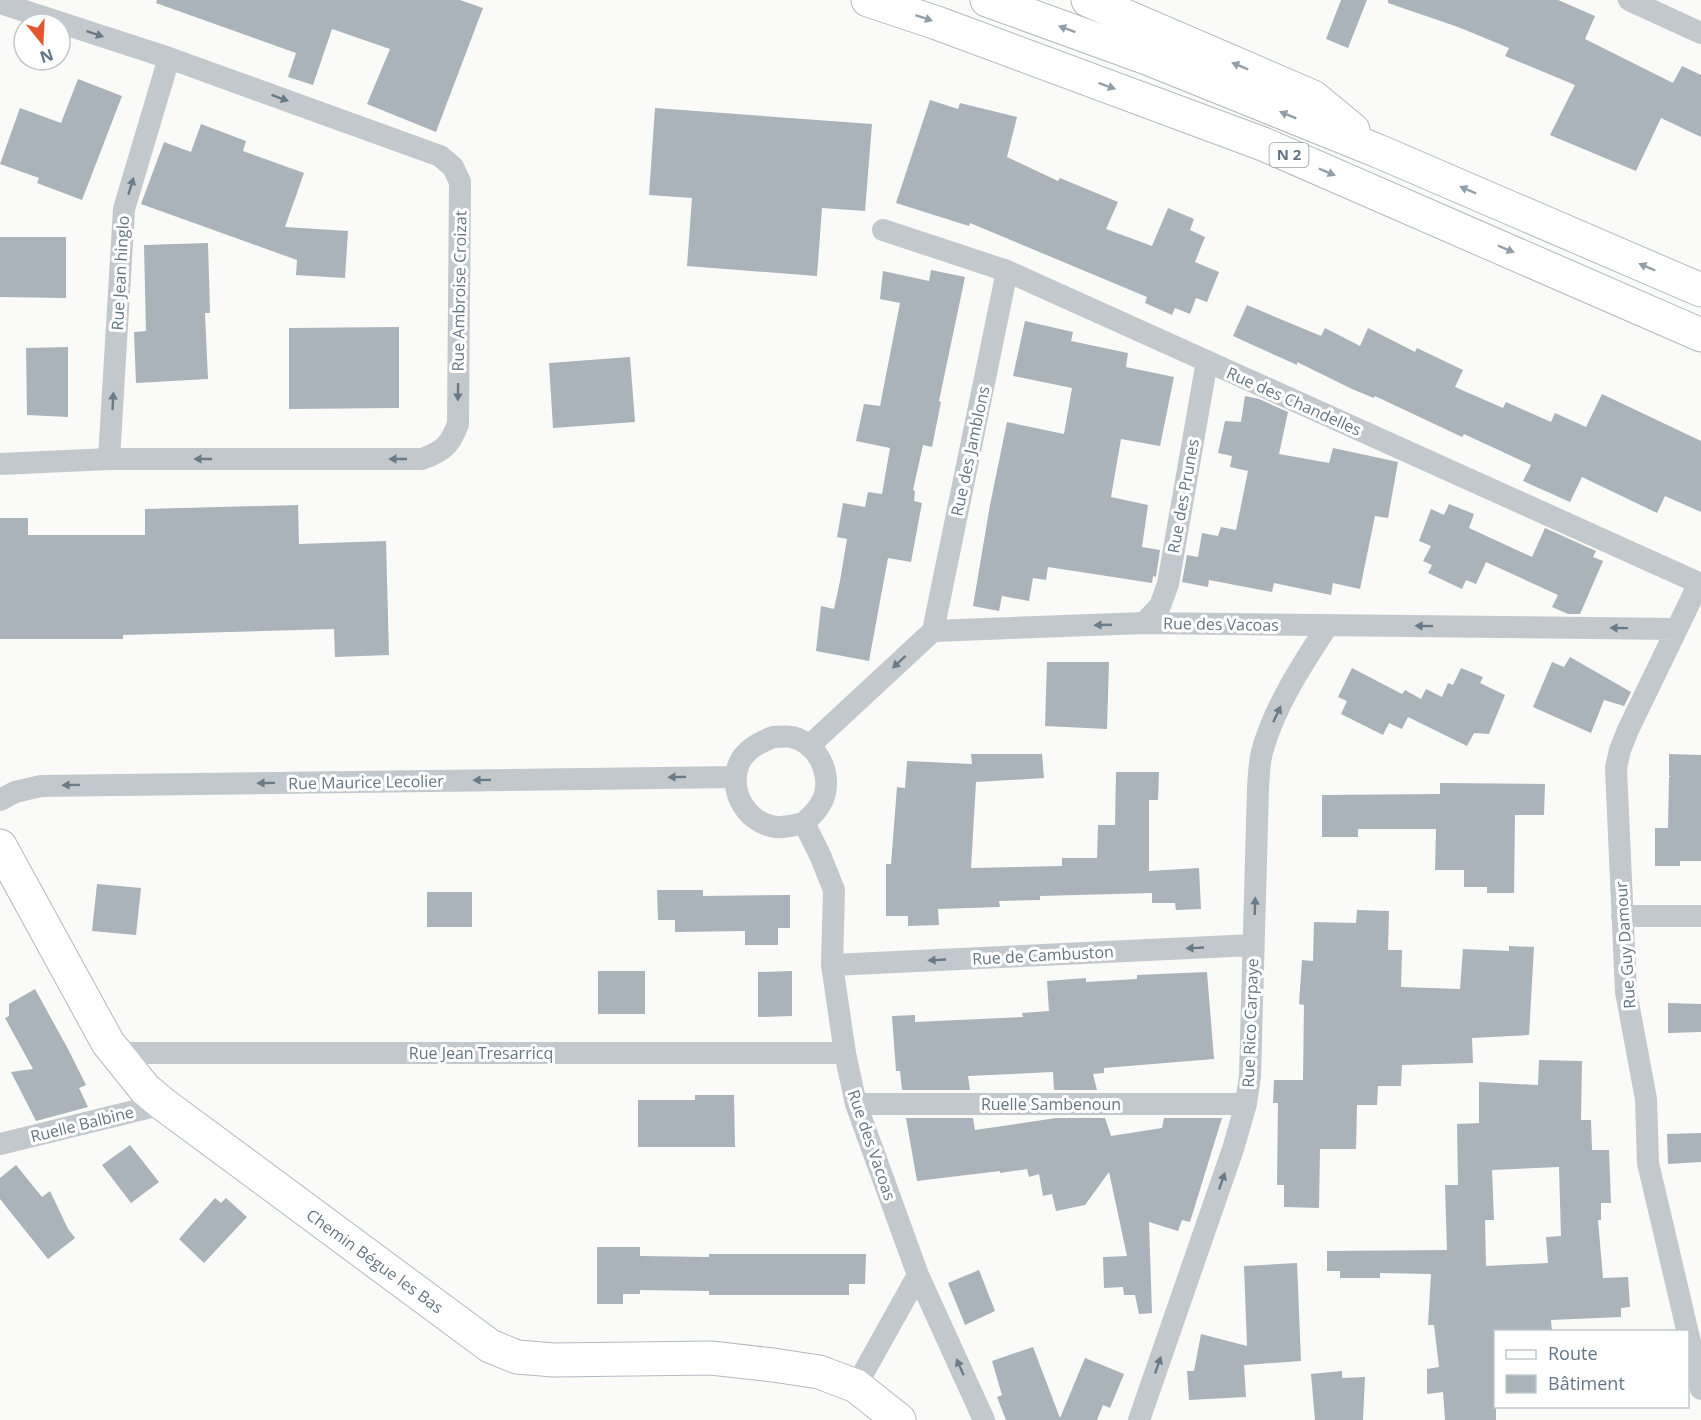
<svg xmlns="http://www.w3.org/2000/svg" width="1701" height="1420" font-family="'Open Sans',sans-serif">
  <style>
    .building { fill: #aab3b9; fill-rule: evenodd }
    .lines { fill: none; stroke-linecap: round; stroke-linejoin: round }
    .secondary-casing { stroke: #b3babf; stroke-width: 35 }
    .highway-casing { stroke: #b4b9bd; stroke-width: 35 }
    .street { stroke: #c3c8cc; stroke-width: 22 }
    .secondary { stroke: #fff; stroke-width: 33 }
    .highway { stroke: #fff; stroke-width: 33 }
    .oneway { fill: #939fa8 }
    .oneway2 { fill: #6a7a87 }
    .labels { text-anchor: middle; stroke-width: 6; stroke-linejoin: round; paint-order: stroke }
    .shield { fill: #fff; stroke: #939fa8; stroke-width: 1.5 }
    .shield-label { font-size: 15px; font-weight: bold; fill: #657683 }
    .street-label { font-size: 16px; fill: #657683; stroke: #fff }
  </style>
  <rect width="100%" height="100%" fill="#fafaf8"/>
  <path class="building" d="M157,0H460L483,8L436,132L367,104L390,49L332,29L313,85L288,77L296,53L156,3Z
    M1341,0H1367L1348,48L1326,39Z
    M1388,0H1558L1595,16L1585,39L1673,83L1682,66L1701,75V137L1661,118L1636,171L1550,135L1575,85L1505,56L1509,48L1458,27L1388,3Z
    M78,79L122,96L82,200L37,183L39,178L0,164L20,108L61,123Z
    M930,100L958,109L960,103L1017,117L1007,157L1058,181L1060,178L1118,202L1106,229L1152,246L1168,208L1194,219L1190,230L1205,237L1195,262L1219,272L1207,302L1196,298L1190,314L1175,308L1172,315L1145,303L1147,297L970,223L969,226L896,203Z
    M655,108L872,124L865,211L822,208L817,276L687,266L692,198L649,195Z
    M201,124L246,141L243,151L304,173L285,227L348,231L345,278L296,275L297,260L141,204L164,142L191,152Z
    M0,237H66V298L0,297Z
    M208,243L210,313H205L208,379L136,383L134,332L146,331L144,245Z
    M931,270L965,277L939,401L941,402L932,447L923,445L913,490L915,491L914,501L922,503L911,562L888,558L869,661L816,651L821,606L834,609L840,581L847,539L837,537L843,503L865,507L868,492L882,494L890,448L856,441L864,404L880,406L900,303L880,299L883,271L929,281Z
    M1247,305L1321,336L1325,328L1360,346L1368,328L1415,352L1417,348L1463,370L1455,387L1503,408L1506,402L1551,422L1555,413L1586,427L1602,394L1701,441V512L1665,496L1657,513L1582,477L1570,502L1523,481L1531,465L1464,434L1462,437L1375,396L1374,398L1352,389L1297,362V365L1233,336Z
    M1025,321L1073,332L1071,341L1128,353L1126,367L1174,377L1160,446L1121,439L1111,497L1148,505L1142,547L1160,550L1156,577L1153,576L1152,583L1048,567L1046,580L1033,578L1029,601L1002,596L999,611L973,606L990,505L1007,422L1064,434L1072,388L1013,376Z
    M399,327V408L289,409V328Z
    M68,347V417L27,415L26,348Z
    M630,357L635,422L553,428L549,363Z
    M1245,396L1259,399L1288,412L1279,454L1329,463L1333,448L1398,462L1388,518L1375,516L1360,589L1333,583L1331,595L1274,583L1272,592L1209,580L1208,587L1182,582L1187,555L1198,557L1202,533L1218,536L1221,527L1236,530L1248,471L1230,467L1232,456L1218,453L1225,421L1241,422Z
    M1449,504L1474,514L1469,528L1532,557L1545,528L1596,551L1593,557L1603,561L1580,614H1568L1552,607L1558,595L1486,562L1476,584L1466,580L1462,589L1428,573L1432,565L1423,561L1431,546L1419,541L1431,509L1444,515Z
    M298,505L299,544L386,541L389,655L335,657L334,629L123,635V639H0V518H28V535H145V509Z
    M1570,657L1631,692L1624,706L1604,700L1591,733L1533,707L1552,662L1564,667Z
    M1047,662H1109L1107,729L1045,726Z
    M1352,668L1402,694L1405,690L1421,699L1426,689L1442,697L1448,683L1453,685L1461,668L1483,677L1480,683L1505,695L1489,734L1474,733L1467,746L1408,717L1402,729L1389,723L1383,735L1341,714L1347,701L1338,697Z
    M971,754H1042L1044,778L976,782L971,868L1062,866V858H1097L1098,825H1115L1116,772H1159L1158,800H1149V871L1199,868L1201,909L1176,910L1175,903H1152V893L1040,896V900L999,901L1000,907L938,909L939,925L908,926V916H886V864H891L897,787L905,788L907,761L972,764Z
    M1669,754L1701,755V861H1680V866H1655V828H1668L1669,777H1671L1669,776Z
    M1440,783L1545,784L1544,815H1515L1514,893H1487V887H1464V870H1435L1436,829H1358V837H1322V795L1440,794Z
    M97,884L141,888L136,935L92,931Z
    M657,890H703V896L790,895V928H778V945H745V931L675,932V920H658Z
    M427,892H472V927H427Z
    M1357,910L1389,911L1388,950H1402L1401,987L1460,989L1463,949L1509,951V946L1534,947L1529,1035L1472,1038L1473,1063L1402,1065L1401,1086H1378L1377,1105H1357L1356,1149H1320L1319,1208L1284,1207V1185H1277L1278,1103H1273L1274,1080H1303L1304,1005L1299,1004L1302,960L1313,961L1314,922L1356,923Z
    M598,971H645V1014H598Z
    M792,971V1016L758,1017V972Z
    M1207,972L1214,1059L1104,1068V1073L1093,1074L1097,1090H1054L1053,1072L968,1076L970,1090H902L900,1071H896L892,1016L915,1015V1022L1023,1017L1022,1013L1049,1011L1047,981L1086,978V982L1137,979V975Z
    M35,989L68,1049L86,1085L79,1088L88,1107L36,1121L11,1072L33,1069L5,1018L9,1016V1004Z
    M1668,1003L1701,1004V1032L1668,1033Z
    M1539,1060L1582,1061L1581,1120H1591L1592,1150H1609L1611,1203H1601V1220H1598L1603,1278L1628,1277L1630,1307L1621,1308V1317L1551,1320L1552,1332H1496V1420H1445L1443,1392L1427,1394V1369L1439,1367L1434,1325H1428L1431,1274L1380,1273V1278H1340V1271H1327V1251L1447,1250L1445,1185H1458L1457,1124L1479,1123V1082L1538,1085ZM1559,1167L1561,1236L1546,1237L1548,1263L1486,1266L1485,1220H1494L1492,1170Z
    M695,1095H734L735,1147H638V1100H695Z
    M906,1118H973L975,1130L1056,1118H1105L1111,1136L1162,1128L1164,1118H1222L1190,1222L1182,1220L1178,1231L1149,1222L1152,1313L1139,1314L1135,1295H1124L1123,1287L1104,1288L1103,1257L1127,1256L1109,1172L1085,1205L1056,1211L1052,1194L1043,1196L1039,1174L1029,1177L1027,1169L1000,1173V1171L917,1181Z
    M1701,1133V1162L1668,1164L1667,1134Z
    M130,1145L159,1182L131,1203L102,1165Z
    M16,1165L42,1197L50,1191L68,1229L75,1238L48,1259L0,1199V1178Z
    M215,1198L221,1203L226,1198L247,1217L204,1263L179,1239Z
    M597,1247H640V1256L709,1257V1254H866L865,1284H849V1295H709V1291L640,1290V1294H623V1304H597Z
    M1297,1263L1301,1361L1244,1365L1246,1397L1189,1400L1187,1371H1194L1201,1334L1247,1346L1244,1266Z
    M979,1270L995,1311L965,1325L948,1283Z
    M1033,1347L1060,1418L1085,1358L1124,1374L1110,1408L1103,1405L1097,1420H1006L997,1397L1002,1395L992,1361Z
    M1342,1371V1378L1365,1377L1363,1420H1315L1311,1374Z"/>
  <g class="lines">
    <defs>
      <path id="secondary" d="M0,846L108,1043L145,1089L163,1104L490,1346L517,1357L554,1360L711,1358L773,1365L819,1372L856,1386L899,1420"/>
      <path id="highway" d="M868,0L937,23L1263,144L1701,335
        M987,0L1147,58L1378,151L1701,290
        M1088,0L1313,97L1353,130"/>
    </defs>
    <use href="#secondary" class="secondary-casing"/>
    <use href="#highway" class="highway-casing"/>
    <path class="street" d="M1629,0L1701,33
      M0,3L169,58L440,156L453,167L460,182L458,424C450,445 444,451 422,459H109L0,464
      M883,230L1007,271L1701,584
      M109,459L124,209L169,58
      M1699,583L1628,730L1620,750L1616,768L1626,992L1646,1099L1648,1163L1701,1389
      M1144,623L1160,606L1168,584L1207,361
      M933,631L1007,271
      M773,737C778,737 786,736 792,737C821,744 835,781 820,805C816,812 809,818 804,823C795,825 785,828 776,827C744,823 725,785 742,758C750,747 761,742 773,737Z
      M809,746L933,631L1144,623L1677,629
      M0,800L15,792L41,786L736,777
      M804,823L820,855L834,890L832,965L845,1053L856,1104L918,1275L984,1420
      M1622,916H1701
      M832,965L1253,945
      M116,1053H845
      M856,1104H1246
      M0,1144L163,1104
      M856,1386L918,1275
      M1139,1420L1233,1149L1246,1104L1250,1076L1258,788C1259,776 1259,763 1262,752C1274,707 1303,663 1328,625"/>
    <use href="#secondary" class="secondary"/>
    <use href="#highway" class="highway"/>
  </g>
  <defs><path id="oneway-solid" d="M-6-.8H1V-3.2L6.5 0L1 3.2V.8H-6Z" transform="scale(1.5)"/></defs>
  <g class="oneway">
    <use href="#oneway-solid" transform="translate(924 18) rotate(18)"/>
    <use href="#oneway-solid" transform="translate(1067 29) rotate(-160)"/>
    <use href="#oneway-solid" transform="translate(1240 66) rotate(-157)"/>
    <use href="#oneway-solid" transform="translate(1107 86) rotate(20)"/>
    <use href="#oneway-solid" transform="translate(1288 115) rotate(-158)"/>
    <use href="#oneway-solid" transform="translate(1327 172) rotate(23)"/>
    <use href="#oneway-solid" transform="translate(1468 190) rotate(-157)"/>
    <use href="#oneway-solid" transform="translate(1506 249) rotate(23)"/>
    <use href="#oneway-solid" transform="translate(1647 267) rotate(-157)"/>
  </g>
  <g class="oneway2">
    <use href="#oneway-solid" transform="translate(95 34) rotate(18)"/>
    <use href="#oneway-solid" transform="translate(280 98) rotate(20)"/>
    <use href="#oneway-solid" transform="translate(131 186) rotate(-73)"/>
    <use href="#oneway-solid" transform="translate(458 392) rotate(91)"/>
    <use href="#oneway-solid" transform="translate(113 401) rotate(-87)"/>
    <use href="#oneway-solid" transform="translate(203 459) rotate(180)"/>
    <use href="#oneway-solid" transform="translate(398 459) rotate(180)"/>
    <use href="#oneway-solid" transform="translate(1103 625) rotate(178)"/>
    <use href="#oneway-solid" transform="translate(1424 626) rotate(-179)"/>
    <use href="#oneway-solid" transform="translate(1619 628) rotate(-179)"/>
    <use href="#oneway-solid" transform="translate(899 662) rotate(137)"/>
    <use href="#oneway-solid" transform="translate(1277 714) rotate(-65)"/>
    <use href="#oneway-solid" transform="translate(677 777) rotate(179)"/>
    <use href="#oneway-solid" transform="translate(482 780) rotate(179)"/>
    <use href="#oneway-solid" transform="translate(266 783) rotate(179)"/>
    <use href="#oneway-solid" transform="translate(71 785) rotate(179)"/>
    <use href="#oneway-solid" transform="translate(1255 906) rotate(-88)"/>
    <use href="#oneway-solid" transform="translate(1195 948) rotate(177)"/>
    <use href="#oneway-solid" transform="translate(937 960) rotate(177)"/>
    <use href="#oneway-solid" transform="translate(1222 1181) rotate(-71)"/>
    <use href="#oneway-solid" transform="translate(1158 1365) rotate(-71)"/>
    <use href="#oneway-solid" transform="translate(960 1367) rotate(-114)"/>
  </g>
  <g class="labels">
    <rect class="shield" x="1269.5" y="143" width="39" height="24" rx="4.5"/>
    <g class="shield-label">
      <text x="1289" y="160">N 2</text>
    </g>
    <g class="street-label">
      <text transform="translate(120 273) rotate(-87)" y="6">Rue Jean hinglo</text>
      <text transform="translate(459 291) rotate(-89)" y="6">Rue Ambroise Croizat</text>
      <text transform="translate(1294 401) rotate(24)" y="6">Rue des Chandelles</text>
      <text transform="translate(970 451) rotate(-78)" y="6">Rue des Jamblons</text>
      <text transform="translate(1183 496) rotate(-80)" y="6">Rue des Prunes</text>
      <text transform="translate(1221 624) rotate(1)" y="6">Rue des Vacoas</text>
      <text transform="translate(366 782) rotate(-1)" y="6">Rue Maurice Lecolier</text>
      <text transform="translate(1625 945) rotate(-94)" y="6">Rue Guy Damour</text>
      <text transform="translate(1043 955) rotate(-3)" y="6">Rue de Cambuston</text>
      <text transform="translate(1250 1023) rotate(-88)" y="6">Rue Rico Carpaye</text>
      <text x="481" y="1059">Rue Jean Tresarricq</text>
      <text x="1051" y="1110">Ruelle Sambenoun</text>
      <text transform="translate(82 1124) rotate(-14)" y="6">Ruelle Balbine</text>
      <text transform="translate(872 1145) rotate(71)" y="6">Rue des Vacoas</text>
      <text transform="translate(375 1261) rotate(36)" y="6">Chemin Bégue les Bas</text>
    </g>
  </g>
  <rect x="1494" y="1330" width="195" height="78" fill="#ffffff" stroke="#c1c8cd" stroke-width="1.5"/>
  <rect x="1506" y="1350" width="30" height="9" fill="#ffffff" stroke="#c1c8cd" stroke-width="1.5"/>
  <text x="1548" y="1360" font-size="18" fill="#657683">Route</text>
  <rect x="1506" y="1375" width="30" height="18" fill="#aab3b9" stroke="#c1c8cd" stroke-width="1.5"/>
  <text x="1548" y="1390" font-size="18" fill="#657683">Bâtiment</text>
  <g transform="translate(42 42) rotate(162)"><circle r="28" fill="#ffffff" stroke="#c1c8cd" stroke-width="1.5"/>
  <path d="M0-4.5L10 22L0 15L-10 22Z" fill="#e4572e"/>
  <text y="-9" font-size="16" font-weight="bold" text-anchor="middle" fill="#657683">N</text>
  </g>
</svg>
